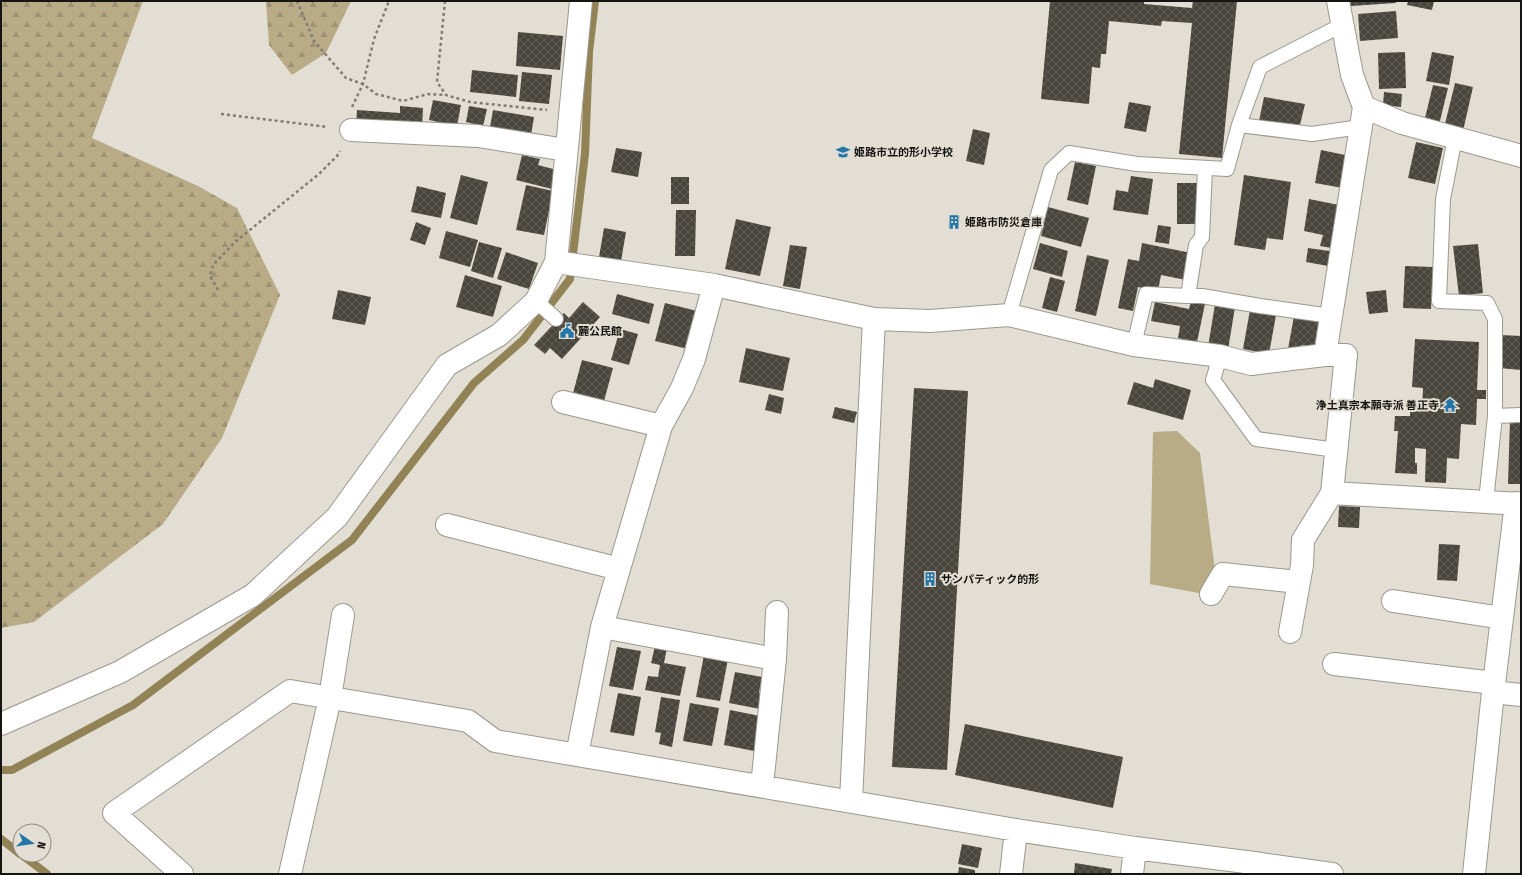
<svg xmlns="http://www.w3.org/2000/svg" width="1522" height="875" font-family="'Fira Sans Condensed','Noto Sans JP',sans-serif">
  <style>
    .forest { fill: url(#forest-firs) }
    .green { fill: #b8ab86 }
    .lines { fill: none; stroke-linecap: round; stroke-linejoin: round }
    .stream { stroke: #928357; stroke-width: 8 }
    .building { fill: url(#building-cross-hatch) }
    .service-casing { stroke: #9c988e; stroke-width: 16 }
    .minor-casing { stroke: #9c988e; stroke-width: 24 }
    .tertiary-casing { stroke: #9c988e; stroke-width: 24 }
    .path { stroke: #7f7d75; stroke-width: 2.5; stroke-dasharray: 3 3; stroke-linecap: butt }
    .service { stroke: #fff; stroke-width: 14 }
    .minor { stroke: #fff; stroke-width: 22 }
    .tertiary { stroke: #fff; stroke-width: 22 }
    .labels { text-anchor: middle; stroke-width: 4; stroke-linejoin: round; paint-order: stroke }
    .poi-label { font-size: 11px; font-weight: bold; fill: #151410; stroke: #e2ded3; text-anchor: start }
  </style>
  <defs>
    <pattern id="forest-firs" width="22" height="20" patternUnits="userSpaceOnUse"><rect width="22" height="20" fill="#b8ab86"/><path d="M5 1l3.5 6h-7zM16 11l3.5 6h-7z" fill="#9d9273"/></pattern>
    <pattern id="building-cross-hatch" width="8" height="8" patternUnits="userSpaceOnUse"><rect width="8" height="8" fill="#49463d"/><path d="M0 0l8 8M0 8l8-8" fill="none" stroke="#5f5d55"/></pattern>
  </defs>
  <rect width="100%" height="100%" fill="#e2ded3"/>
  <path class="forest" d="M1,1H143L92,138L198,186L237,208L280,295L222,438L163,524L34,622L1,628Z
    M266,1H351L326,53L292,75L269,45Z"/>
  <path class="green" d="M1177,431L1200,453L1215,570L1204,594L1150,584L1153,432Z"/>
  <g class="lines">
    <path class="stream" d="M1,770H12L133,705L352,540L474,383L523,340L570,279L585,154L589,52L595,1
      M1,839L20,854
      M22,855L47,874"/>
  </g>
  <path class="building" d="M1050,1H1144V4L1192,8L1193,1H1237L1222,158L1179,154L1192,23L1162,21L1161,26L1109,21L1106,54H1101L1100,68L1092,67L1089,104L1041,99Z
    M1350,1H1396V3L1351,6Z
    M1408,1H1434L1432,10L1407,5Z
    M1396,11L1398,38L1360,41L1358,14Z
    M518,32L563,36L560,70L516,66Z
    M1405,52L1406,88L1379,89L1378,53Z
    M1432,52L1454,56L1449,85L1426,81Z
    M472,70L518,75L516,97L470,92Z
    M522,72L552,75L549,104L519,101Z
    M1455,83L1473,87L1463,131L1444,128Z
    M1433,85L1448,88L1439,125L1424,122Z
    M1384,92L1402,94L1401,107L1383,105Z
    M1264,97L1305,104L1299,129L1259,121Z
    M433,100L461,105L457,126L429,120Z
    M1129,102L1151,106L1146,132L1124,128Z
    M400,106L423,108L422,129L356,124L357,110L400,113Z
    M469,106L487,109L483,126L466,122Z
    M493,110L534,117L531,135L490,127Z
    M973,129L990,133L984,165L966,161Z
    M1416,142L1443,148L1435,184L1408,178Z
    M616,148L642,152L638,177L611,172Z
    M1321,150L1350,156L1343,188L1315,183Z
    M522,155L540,159L538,165L557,170L552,189L516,180Z
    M1075,162L1096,166L1088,205L1067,200Z
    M461,175L488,182L477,225L450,218Z
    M1244,175L1291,182L1283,240L1267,238L1265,250L1234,245Z
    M1131,176L1153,179L1148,215L1113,210L1116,190L1128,192Z
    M671,177H689V204H671Z
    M1177,183H1200V224H1177Z
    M526,185L553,191L544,235L516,230Z
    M417,186L446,193L441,218L411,212Z
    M1309,199L1344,206L1337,249L1320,246L1323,235L1304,231Z
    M1048,207L1089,218L1081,247L1041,236Z
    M676,210H696L695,256H675Z
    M950,214L960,216L957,230L948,228Z
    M736,219L771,227L760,276L725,269Z
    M416,222L431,228L425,245L410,240Z
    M1158,225L1171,227L1169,244L1155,242Z
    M604,228L626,232L621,261L599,257Z
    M446,231L478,240L470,267L439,258Z
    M479,242L502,248L493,278L471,271Z
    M1040,243L1068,251L1062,277L1033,269Z
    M1142,243L1191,253L1186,280L1161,275L1158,291L1138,287L1133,311L1118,308L1128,259L1139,261Z
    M1478,244L1483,293L1459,296L1453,246Z
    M790,245L807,247L800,289L783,286Z
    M1308,248L1337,252L1334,267L1306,262Z
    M506,252L538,263L529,289L497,279Z
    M1087,255L1109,260L1096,316L1075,311Z
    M1405,266L1433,267L1431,309L1403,308Z
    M465,275L502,286L493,317L456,307Z
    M1050,277L1065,281L1057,312L1042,308Z
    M338,290L371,297L365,325L332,319Z
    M1386,290L1388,312L1369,314L1366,292Z
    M617,294L654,304L649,324L612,314Z
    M1191,301L1205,304L1197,342L1178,338L1180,326L1151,321L1155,302L1189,309Z
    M583,302L600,317L562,359L550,348L545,354L534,345L564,313L569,318Z
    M665,303L701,312L692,350L655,341Z
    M1215,304L1235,307L1228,350L1208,347Z
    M1250,310L1276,315L1269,354L1243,349Z
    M1294,316L1323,322L1317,348L1301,345L1300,351L1288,349Z
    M620,329L638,334L629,365L611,360Z
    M1501,335L1521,336V370L1499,368Z
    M1415,339L1479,342L1477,390H1486V399H1477L1476,425L1461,424L1459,459L1447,458L1446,483L1425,482L1426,449L1415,448V463H1417V474L1395,473L1398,431H1394L1395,416H1410V411H1422L1423,388L1412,387Z
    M746,348L790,358L783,391L739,382Z
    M582,360L613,368L604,401L573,393Z
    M1155,379L1191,390L1183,420L1127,404L1134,382L1153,388Z
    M914,388L968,391L947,770L892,767Z
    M769,394L784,398L781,414L765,410Z
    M835,407L857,412L854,423L832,418Z
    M1510,419H1521V484H1508Z
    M1339,506L1360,507L1359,528L1338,527Z
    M1439,544L1460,545L1457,581L1437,580Z
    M655,646L667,648L664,663L686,667L680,696L645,690L648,676L658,677L660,665L651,663Z
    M617,647L641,651L633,690L609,686Z
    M704,655L728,659L720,701L696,697Z
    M735,672L762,677L759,693H763L760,709L729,703Z
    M618,693L641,697L634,736L610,732Z
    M661,697L680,700L672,747L659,744L661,733L655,732Z
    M690,703L719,708L712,746L683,741Z
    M730,710L760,716L754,751L724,745Z
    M965,724L1123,757L1113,808L955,775Z
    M962,844L982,848L978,868L958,864Z
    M1075,863L1112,869L1111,874H1074Z
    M959,867L975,870V874H958Z"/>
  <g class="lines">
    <defs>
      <path id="service" d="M1239,125L1312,134L1360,127
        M1455,138L1443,199L1439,301L1487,303L1495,319V416L1486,501
        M1188,296H1202L1260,306L1331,316
        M536,301L556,319
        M1009,315L1051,170L1069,153L1137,164L1227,169L1239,125L1260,67L1342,25
        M1134,345L1146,294L1188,296L1196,245L1202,237L1205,169
        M1220,356L1213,380L1256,439L1336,450
        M1495,416L1521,415"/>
      <path id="minor" d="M1338,1L1352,75L1364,107L1402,123L1521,156
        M351,130L478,136L566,150
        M556,262L714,285L874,319L930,321L1009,315L1134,345L1220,356L1251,364L1325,355L1364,107
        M1325,355H1346L1332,493L1521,504
        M563,402L661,426
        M447,525L619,569
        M1211,594L1223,574L1298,582
        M1393,601L1502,618
        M602,627L661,426L682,388L694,359L714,285
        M1290,632L1302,565L1303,540L1332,493
        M1334,664L1494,683
        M1493,692L1521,695
        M1,724L120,672L253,595L337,517L447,365L499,335L536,301L556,262L581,1
        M577,755L602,627L775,659
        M762,786L775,659L777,612
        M851,801L874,319
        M182,874L114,813L290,691L468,721L495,741L1016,830L1135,848L1254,863
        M290,874L330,698L343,615
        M1011,874L1016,830
        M1132,874L1135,848
        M1474,874L1493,692L1516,503"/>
      <path id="tertiary" d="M1253,874L1254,863L1332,874"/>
    </defs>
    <use href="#service" class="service-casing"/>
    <use href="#minor" class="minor-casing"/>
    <use href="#tertiary" class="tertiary-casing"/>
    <path class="path" d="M297,1L314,41L346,78L363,84L376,94L403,101L428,94L445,95
      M445,1L437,82L446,95L470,102L547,110
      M352,107L363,84L374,39L389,1
      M221,114L328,127
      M218,290L210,276L213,265L235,242L319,174L337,156L340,151"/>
    <use href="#service" class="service"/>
    <use href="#minor" class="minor"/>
    <use href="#tertiary" class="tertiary"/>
  </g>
  <defs>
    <symbol id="school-bare" viewBox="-9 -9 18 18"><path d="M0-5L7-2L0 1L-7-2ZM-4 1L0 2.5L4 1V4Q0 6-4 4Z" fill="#2576a8" stroke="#e2ded3" stroke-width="2.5" paint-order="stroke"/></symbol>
    <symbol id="building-bare" viewBox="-9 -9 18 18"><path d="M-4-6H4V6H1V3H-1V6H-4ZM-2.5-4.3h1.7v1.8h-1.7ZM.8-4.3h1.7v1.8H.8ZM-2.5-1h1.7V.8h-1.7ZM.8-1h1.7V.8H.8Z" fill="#2576a8" stroke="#e2ded3" stroke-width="2.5" paint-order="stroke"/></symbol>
    <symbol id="civic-bare" viewBox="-9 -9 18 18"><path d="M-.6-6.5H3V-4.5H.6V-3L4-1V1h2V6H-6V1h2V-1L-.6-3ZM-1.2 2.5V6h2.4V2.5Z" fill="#2576a8" stroke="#e2ded3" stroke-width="2.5" paint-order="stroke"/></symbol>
    <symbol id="temple-bare" viewBox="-9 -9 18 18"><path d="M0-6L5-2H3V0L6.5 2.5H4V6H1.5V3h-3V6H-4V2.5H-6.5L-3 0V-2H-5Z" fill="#2576a8" stroke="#e2ded3" stroke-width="2.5" paint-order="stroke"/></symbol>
  </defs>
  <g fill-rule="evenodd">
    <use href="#school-bare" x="833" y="142" width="20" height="20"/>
    <use href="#building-bare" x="944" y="212" width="20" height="20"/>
    <use href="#civic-bare" x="557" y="321" width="20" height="20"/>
    <use href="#temple-bare" x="1440" y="395" width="20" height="20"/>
    <use href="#building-bare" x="920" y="569" width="20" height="20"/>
  </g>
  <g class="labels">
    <g class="poi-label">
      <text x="854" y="156">姫路市立的形小学校</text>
      <text x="965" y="226">姫路市防災倉庫</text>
      <text x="578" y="335">麓公民館</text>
      <text x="1439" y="409" text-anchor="end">浄土真宗本願寺派 善正寺</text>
      <text x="941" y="583">サンパティック的形</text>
    </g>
  </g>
  <rect width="1522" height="875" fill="none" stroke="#151410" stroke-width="4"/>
  <g transform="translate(32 843) rotate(103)"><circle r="19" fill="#e2ded3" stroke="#908d85"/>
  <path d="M0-3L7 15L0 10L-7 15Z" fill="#2576a8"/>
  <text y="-6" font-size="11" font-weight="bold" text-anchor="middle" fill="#151410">N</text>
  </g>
</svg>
